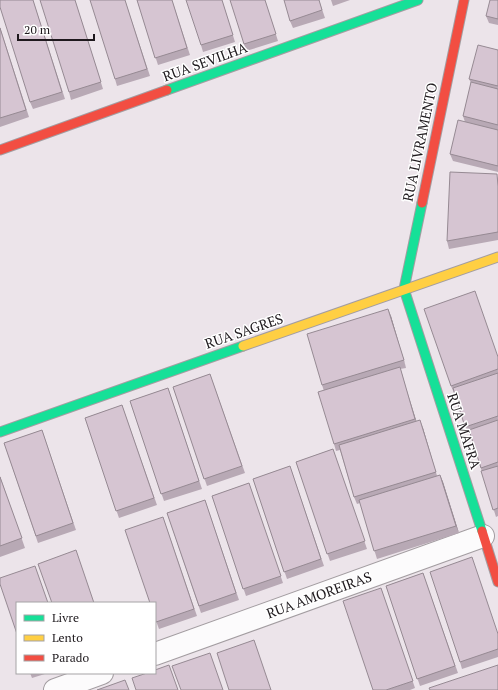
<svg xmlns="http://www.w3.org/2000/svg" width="498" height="690" font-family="'PT Serif',serif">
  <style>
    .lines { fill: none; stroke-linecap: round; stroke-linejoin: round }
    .street-casing { stroke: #a39da1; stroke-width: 24 }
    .fast-casing { stroke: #a39da1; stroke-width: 11 }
    .slow-casing { stroke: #a39da1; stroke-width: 11 }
    .jam-casing { stroke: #a39da1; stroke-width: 11 }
    .street { stroke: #fcfbfc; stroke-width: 22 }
    .fast { stroke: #16e098; stroke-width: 9 }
    .slow { stroke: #ffcf43; stroke-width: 9 }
    .jam { stroke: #f24e42; stroke-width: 9 }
    .wall { fill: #b8a9b5 }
    .shaded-wall { fill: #968a93 }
    .building { fill: #d6c5d2; stroke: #968a93 }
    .labels { text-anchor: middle; stroke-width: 3; stroke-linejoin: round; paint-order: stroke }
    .street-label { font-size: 14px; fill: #1e191d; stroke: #fff }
  </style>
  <rect width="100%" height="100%" fill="#ece4ea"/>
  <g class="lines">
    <defs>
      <path id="street" d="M155,654L483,536
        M55,690L102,673"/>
      <path id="fast" d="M167,90L418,0
        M422,203L404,289L482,531
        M0,432L243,346"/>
      <path id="slow" d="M243,346L498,257"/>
      <path id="jam" d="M0,150L167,90
        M422,203L464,0
        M482,531L498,582"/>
    </defs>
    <use href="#street" class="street-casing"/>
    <use href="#fast" class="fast-casing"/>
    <use href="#slow" class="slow-casing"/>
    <use href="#jam" class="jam-casing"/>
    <use href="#street" class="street"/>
    <use href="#fast" class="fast"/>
    <use href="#slow" class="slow"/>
    <use href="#jam" class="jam"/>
  </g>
  <path class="wall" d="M33,0L65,99L33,109L30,102Z
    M75,0L103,89L71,100L69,92Z
    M125,0L150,76L117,86L115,79Z
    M137,0H172L190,55L158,65Z
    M222,0L235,42L203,52L201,45Z
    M265,0L278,41L246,51L244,44Z
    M319,0L325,18L293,28L290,21Z
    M331,0H350L333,6Z
    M498,0V25L489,23L486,16Z
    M0,27L29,117L0,127Z
    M498,50V172L453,161L450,154L465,122L463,116L471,83L469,79Z
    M498,177V240L449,249L447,241Z
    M391,316L406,368L400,369L416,421L423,428L437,476L440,475L443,482L459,533L377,559L360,503L357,504L354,497L340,450L336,451L334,444L324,391L322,385Z
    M498,357V516L496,517L470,433L468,434L454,393L451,386Z
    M210,374L245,473L207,486L173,387Z
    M168,388L202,489L164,501L130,401Z
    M122,405L157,505L119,518L85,418Z
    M42,430L76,530L38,543L4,443Z
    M333,449L367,549L330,561L296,462Z
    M290,466L324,566L287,579L253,479Z
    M0,476L25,548L0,557Z
    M249,483L283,583L246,596L212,496Z
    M205,500L239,600L201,613L167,513Z
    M163,517L197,616L159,629L155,618Z
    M423,573L458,673L420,686L386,586Z
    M381,588L415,688L410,690H373Z
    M498,634V657L462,669L460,662Z
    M30,673H48L32,678Z"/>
  <path class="shaded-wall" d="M388,309L391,316L406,368L404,360Z
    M400,367L402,375L418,426L415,419Z
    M420,420L423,428L438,479L436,472Z
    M440,475L443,482L459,533L456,526Z"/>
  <path class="building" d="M0,0H33L62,92L30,102L0,7Z
    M40,0H75L101,82L69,92Z
    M90,0H125L147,69L115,79Z
    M137,0H172L187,48L155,58Z
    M186,0H222L233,35L201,45Z
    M230,0H265L276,34L244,44Z
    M284,0H319L322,10L290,21Z
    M490,0H498V19L486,16Z
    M0,28L26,110L0,118Z
    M478,45L498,50V86L469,79Z
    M471,82L498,89V125L463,116Z
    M458,120L498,130V166L450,154Z
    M450,172L497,174L498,186V232L447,241Z
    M475,291L498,357V369L451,386L424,309Z
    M388,309L404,360L322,385L307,334Z
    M400,367L415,419L334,444L318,392Z
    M498,373V416L465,427L453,388Z
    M210,374L242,466L204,479L173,387Z
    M168,388L199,481L161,494L130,401Z
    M122,405L154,498L116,511L85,418Z
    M420,420L436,472L354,497L339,445Z
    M498,420V462L481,468L469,430Z
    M42,430L73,523L36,536L4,443Z
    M333,449L365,541L327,554L296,462Z
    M290,466L321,559L284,572L253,479Z
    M498,466V508L493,510L481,471Z
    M440,475L456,526L374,551L359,500Z
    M0,477L22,538L0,546Z
    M249,483L281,576L243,589L212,496Z
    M205,500L236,593L199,606L167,513Z
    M163,517L194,609L156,622L155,618V603H150L125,530Z
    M76,550L94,603H52L38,564Z
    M472,557L498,634V649L460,662L430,572Z
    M35,566L48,603H17V634L0,584V578Z
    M423,573L455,666L417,679L386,586Z
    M381,588L413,681L386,690H373L343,601Z
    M254,640L271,690H229L217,653Z
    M210,653L223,690H181L172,666Z
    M169,665L178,690H136L132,678L147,673H155V670Z
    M498,665V690H430L429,688Z
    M125,680L129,690H97Z"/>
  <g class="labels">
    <g class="street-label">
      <text transform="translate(205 62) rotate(-20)" y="5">RUA SEVILHA</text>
      <text transform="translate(420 142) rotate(-78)" y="5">RUA LIVRAMENTO</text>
      <text transform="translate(244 331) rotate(-19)" y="5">RUA SAGRES</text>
      <text transform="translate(464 431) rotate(72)" y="5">RUA MAFRA</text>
      <text transform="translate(319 595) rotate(-20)" y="5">RUA AMOREIRAS</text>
    </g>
  </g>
  <rect x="16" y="602" width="140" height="72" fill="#ffffff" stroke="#a5a3a5"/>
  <rect x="24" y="615" width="20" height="6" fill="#16e098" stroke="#a5a3a5"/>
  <text x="52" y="622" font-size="12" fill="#1e191d">Livre</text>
  <rect x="24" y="635" width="20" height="6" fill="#ffcf43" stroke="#a5a3a5"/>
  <text x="52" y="642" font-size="12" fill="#1e191d">Lento</text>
  <rect x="24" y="655" width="20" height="6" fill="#f24e42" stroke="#a5a3a5"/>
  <text x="52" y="662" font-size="12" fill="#1e191d">Parado</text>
  <path d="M18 34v6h76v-6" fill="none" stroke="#1e191d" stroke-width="2"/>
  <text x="24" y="34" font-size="12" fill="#1e191d" stroke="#ffffff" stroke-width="3" paint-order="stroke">20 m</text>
</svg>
